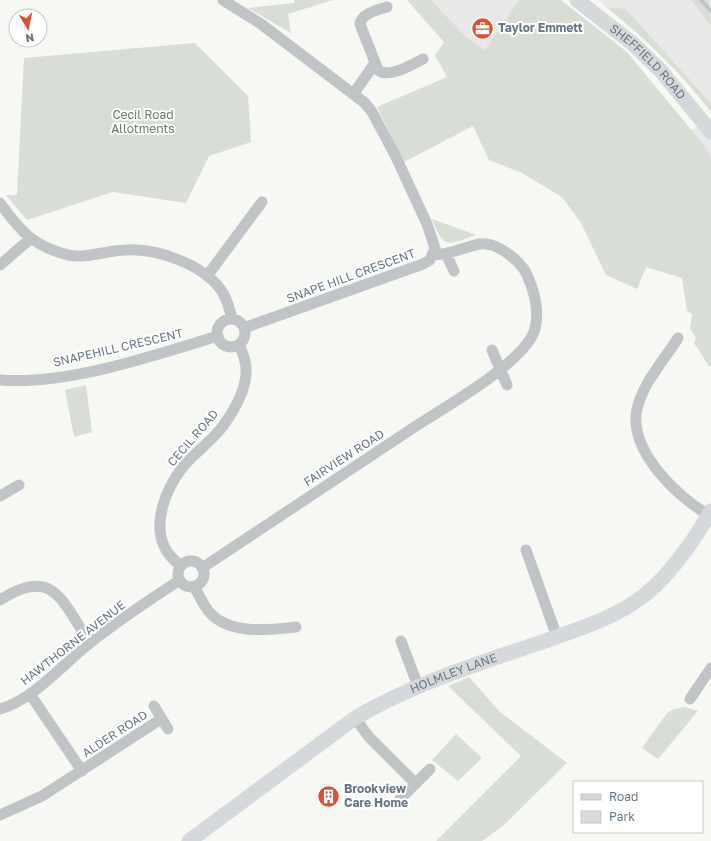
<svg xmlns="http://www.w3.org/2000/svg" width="711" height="841" font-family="'Golos Text',sans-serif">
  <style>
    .built { fill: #e7e8e7 }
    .green { fill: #d8ddd5 }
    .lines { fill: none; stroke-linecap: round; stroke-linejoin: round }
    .stream { stroke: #b9c4c8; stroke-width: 3.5 }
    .minor { stroke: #c0c4c7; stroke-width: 11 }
    .secondary { stroke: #d5d9dc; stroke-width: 15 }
    .labels { text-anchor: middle; stroke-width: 4; stroke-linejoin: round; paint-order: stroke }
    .poi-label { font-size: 12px; font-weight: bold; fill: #677883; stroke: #fff; text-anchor: start }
    .street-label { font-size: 12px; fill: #677883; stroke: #fff }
    .park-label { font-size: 12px; fill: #6a7b66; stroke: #fff }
  </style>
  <rect width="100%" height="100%" fill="#f7f7f4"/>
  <path class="built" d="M431,0H519L485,50L465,36Z
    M598,0H691L711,26V103L626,9L606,7Z
    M711,117V158L691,130Z"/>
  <path class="green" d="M294,0H333L288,14L291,33L248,8L294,3Z
    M407,0H431L465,36L485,50L519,0H561L627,52L703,144L711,158V366H709L694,343L696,338L690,328L692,314L687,311L682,278L646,267L637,289L606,275L581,223L562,197L522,173L489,160L473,126L404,162L377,107L447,77L435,55L444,42Z
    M691,0H710L711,26Z
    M606,7L626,9L711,103V112C680,72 645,38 606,7Z
    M195,43L248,96L251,142L209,156L186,203L113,192L27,220L6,195H17L24,58Z
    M432,219L476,235C448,245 444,250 432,219Z
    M86,385L92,432L74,437L65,390Z
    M469,677L500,712L567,763L503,826L482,841H436L521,756L448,686Z
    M685,707L698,711L658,759L642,748L667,713L674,709Z
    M456,734L482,758L458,781L432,760Z"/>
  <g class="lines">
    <path class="stream" d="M701,0L711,11"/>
    <path class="minor" d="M223,0L261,24L365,103L372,112L395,155L427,224L435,248L430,260L423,264L244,328
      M387,7C378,10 362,13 360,24L378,70C390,79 412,64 423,59
      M354,93L375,63
      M0,203C20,231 33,246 68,255C87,259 107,250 126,250C157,248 206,265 223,293C228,302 230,310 232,319
      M446,254L454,271
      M0,265L30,239
      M207,276L262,202
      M217 333a14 14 0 1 1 28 0a14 14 0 1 1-28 0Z
      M678,338C664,360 643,383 637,409C628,450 677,497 709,515
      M492,350L507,385
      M0,380C69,385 152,356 218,336
      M0,496L19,485
      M526,550L557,637
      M178 574a13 13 0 1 1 26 0a13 13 0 1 1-26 0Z
      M181,566C175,561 168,555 165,548C152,523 166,489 182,468C194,453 211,442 223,426C233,412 245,392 246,374C247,363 243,354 239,344
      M202,568C274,520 347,472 419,424C449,405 514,367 531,338C540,323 537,301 531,285C529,280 527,273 523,268C515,257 495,242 480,244C464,247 449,255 433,255
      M194,586C199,595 203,605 210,613C231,635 268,630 296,627
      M0,600C54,565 62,602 90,643
      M401,641L418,686
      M30,694L82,771
      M690,699L711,668
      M154,706L168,729
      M0,709C32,701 64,663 90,643C119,620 149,600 180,580
      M355,718L369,737L415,783
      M400,799L430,769
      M0,815L42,796L161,719"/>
    <g class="secondary">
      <path id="s1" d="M577,0L632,43L661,71L711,132"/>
      <path id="s2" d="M189,841L355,718C411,685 474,665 536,644C573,631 615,619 646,594C673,571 693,542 711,511"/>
    </g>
  </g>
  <defs>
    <symbol id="office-disc" viewBox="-11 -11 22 22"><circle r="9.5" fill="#db5230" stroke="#fff"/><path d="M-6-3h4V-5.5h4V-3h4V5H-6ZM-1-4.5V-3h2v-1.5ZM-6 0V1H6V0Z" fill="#fff"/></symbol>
    <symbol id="building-disc" viewBox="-11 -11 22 22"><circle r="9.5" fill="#db5230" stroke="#fff"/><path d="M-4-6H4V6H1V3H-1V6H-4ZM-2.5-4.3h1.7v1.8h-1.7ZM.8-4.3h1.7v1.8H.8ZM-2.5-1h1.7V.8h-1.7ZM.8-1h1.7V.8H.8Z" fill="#fff"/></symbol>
  </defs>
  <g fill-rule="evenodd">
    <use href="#office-disc" x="470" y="16" width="25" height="25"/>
    <use href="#building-disc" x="316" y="784" width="25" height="25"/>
  </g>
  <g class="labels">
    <g class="poi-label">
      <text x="498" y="32">Taylor Emmett</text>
      <text x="344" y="793">Brookview<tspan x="344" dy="14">Care Home</tspan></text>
    </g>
    <g class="street-label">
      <text dy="4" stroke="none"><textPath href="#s1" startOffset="94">SHEFFIELD ROAD</textPath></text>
      <text transform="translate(351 276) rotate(-20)" y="4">SNAPE HILL CRESCENT</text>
      <text transform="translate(118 348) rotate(-13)" y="4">SNAPEHILL CRESCENT</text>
      <text transform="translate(193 438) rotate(-49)" y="4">CECIL ROAD</text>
      <text transform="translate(344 458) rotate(-33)" y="4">FAIRVIEW ROAD</text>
      <text transform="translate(73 643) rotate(-38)" y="4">HAWTHORNE AVENUE</text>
      <text dy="4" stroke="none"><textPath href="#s2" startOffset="315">HOLMLEY LANE</textPath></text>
      <text transform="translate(115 734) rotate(-33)" y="4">ALDER ROAD</text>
    </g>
    <g class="park-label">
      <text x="143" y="119">Cecil Road<tspan x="143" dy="14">Allotments</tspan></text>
    </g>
  </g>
  <rect x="573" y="781" width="130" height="52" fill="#ffffff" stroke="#c2c9cd"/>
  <rect x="581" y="794" width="20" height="6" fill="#d5d9dc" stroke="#c2c9cd"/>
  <text x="609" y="801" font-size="12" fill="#677883">Road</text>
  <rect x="581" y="811" width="20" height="12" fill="#d8ddd5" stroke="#c2c9cd"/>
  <text x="609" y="821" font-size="12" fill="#677883">Park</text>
  <g transform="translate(28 28) rotate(170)"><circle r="19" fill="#ffffff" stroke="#c2c9cd"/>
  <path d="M0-3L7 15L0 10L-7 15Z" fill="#db5230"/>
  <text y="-6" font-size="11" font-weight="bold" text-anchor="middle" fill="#677883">N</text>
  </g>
</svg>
